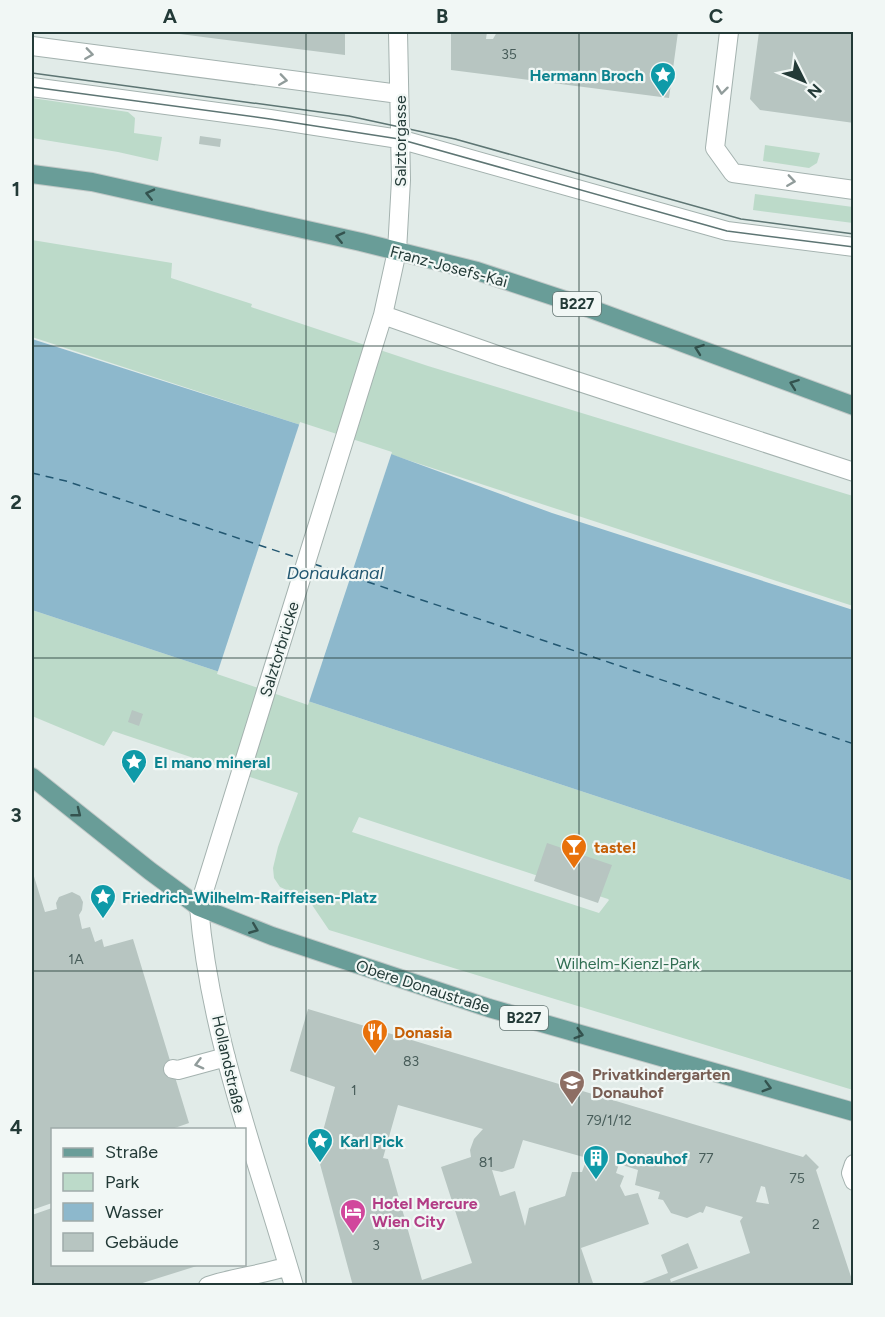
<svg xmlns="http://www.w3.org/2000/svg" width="885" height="1317" font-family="Figtree,sans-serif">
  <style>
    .green { fill: #bcdac9; fill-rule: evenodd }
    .water { fill: #8db8cc }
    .pier { fill: #e1ebe8 }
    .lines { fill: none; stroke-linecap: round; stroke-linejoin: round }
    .ferry { stroke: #225771; stroke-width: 1.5; stroke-dasharray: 8 6; stroke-linecap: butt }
    .building { fill: #b7c5c1; fill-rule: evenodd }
    .minor-casing { stroke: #a4b2af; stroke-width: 20 }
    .major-casing { stroke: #c1c8c7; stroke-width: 20 }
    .minor { stroke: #fff; stroke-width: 18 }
    .major { stroke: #699d98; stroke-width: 18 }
    .tram { stroke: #5d7573; stroke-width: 1.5 }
    .oneway { stroke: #919c9b }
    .oneway2 { stroke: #34534f }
    .grid { fill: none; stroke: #233a37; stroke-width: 1.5; stroke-opacity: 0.55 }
    .labels { text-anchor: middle; stroke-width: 4.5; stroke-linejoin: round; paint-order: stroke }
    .number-label { font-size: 14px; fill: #485d5a }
    .shield { fill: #f1f7f5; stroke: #617370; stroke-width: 1.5 }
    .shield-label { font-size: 15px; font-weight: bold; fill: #233a37 }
    .culture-label { font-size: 16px; font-weight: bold; fill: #0d838f; stroke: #f1f7f5; text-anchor: start }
    .street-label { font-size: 16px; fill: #233a37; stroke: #f1f7f5 }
    .food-label { font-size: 16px; font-weight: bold; fill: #c56008; stroke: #f1f7f5; text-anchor: start }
    .park-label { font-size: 16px; fill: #306e52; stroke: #f1f7f5 }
    .education-label { font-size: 16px; font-weight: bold; fill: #785e54; stroke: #f1f7f5; text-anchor: start }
    .hotel-label { font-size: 16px; font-weight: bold; fill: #b23c85; stroke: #f1f7f5; text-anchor: start }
    .water-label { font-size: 18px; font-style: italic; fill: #225771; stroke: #f1f7f5 }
    .neatline { fill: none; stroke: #233a37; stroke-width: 2 }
    .grid-label { font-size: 20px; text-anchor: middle; font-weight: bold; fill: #233a37 }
  </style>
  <rect width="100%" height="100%" fill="#e1ebe8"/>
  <path class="green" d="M32,98L128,112L135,118L134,133L162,137L158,161L118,152L32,138Z
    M765,145L820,153L817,163L809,168L763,161Z
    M755,194L853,207V223L753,210Z
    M32,240L172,263L171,278L252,304L251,307L428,366L853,496V606L32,337Z
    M32,610L853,881V1090L329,930L308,899L280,887L274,878L273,868L278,847L298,793L113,731L104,746L32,716ZM359,817L608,899L609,900L599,913L352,832Z"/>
  <path class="water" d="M32,339L391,454L552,513L853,610V881L32,610Z"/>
  <path class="pier" d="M300,422L392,452L308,705L217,674Z"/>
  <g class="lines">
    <path class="ferry" d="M32,473L66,481L298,558
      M314,564L854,744"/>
  </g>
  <path class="building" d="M172,32H345V55L172,33Z
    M451,32H487L486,39H493L497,32H678L669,98L451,70Z
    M759,32H854V123L760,110L750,99Z
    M200,136L221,139L220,147L199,144Z
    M132,710L143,714L139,726L128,722Z
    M547,843L612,865L598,903L534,881Z
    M32,870L45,912L57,909L56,903L59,897L72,892L80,896L83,902L82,910L79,915L82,929L90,927L95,942L102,939L104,947L133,939L189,1123L169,1130H52V1203L32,1210Z
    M308,1009L803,1157L806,1154L819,1167L816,1170L854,1286H790L789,1283L783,1286H634L668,1273L661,1255L688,1243L698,1268L670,1279L671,1282L750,1253L740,1221L743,1217L706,1206L703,1213L700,1212L687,1218L671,1213L663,1200L658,1199L660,1192L635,1185L638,1170L619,1164L616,1173L624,1176L620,1186L625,1196L638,1193L649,1224L581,1248L594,1286H353L317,1153L335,1087L290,1071ZM398,1105L483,1129L474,1139L470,1150L471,1157L441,1167L472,1263L422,1280L388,1159L383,1158ZM523,1140L587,1158L582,1172H572L565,1196L529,1208L525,1226L515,1191L500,1196L492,1170L502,1172L514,1168ZM761,1186L765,1187L769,1204L756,1202Z
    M52,1208V1264L200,1265L133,1286H32V1215Z"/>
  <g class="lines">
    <defs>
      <path id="minor" d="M729,32L715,148L733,173L854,190
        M32,46L399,94
        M32,87L270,119L399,139L727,231L854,247
        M383,315L500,356L854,472
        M173,1069L178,1070L226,1057
        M854,1164L851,1173L854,1181
        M208,1286C235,1277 262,1275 288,1266
        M294,1286C258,1161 210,1038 199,907L383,315L397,251L401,180L398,32"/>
      <path id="major" d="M32,174L92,182L361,242L477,271L583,306L854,406
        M32,777L150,871L199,907L272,936L489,1008L854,1112"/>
    </defs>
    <use href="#minor" class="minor-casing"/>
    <use href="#major" class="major-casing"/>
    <use href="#minor" class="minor"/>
    <use href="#major" class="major"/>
    <path class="tram" d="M32,73L349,116L455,139L741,219L854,234
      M32,87L270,119L399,139L727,231L854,247"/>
  </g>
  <defs><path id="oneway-chevron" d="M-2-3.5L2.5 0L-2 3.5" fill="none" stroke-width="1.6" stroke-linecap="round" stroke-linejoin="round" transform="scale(1.5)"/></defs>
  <g class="oneway">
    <use href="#oneway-chevron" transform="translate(89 54) rotate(8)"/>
    <use href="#oneway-chevron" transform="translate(283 80) rotate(8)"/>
    <use href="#oneway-chevron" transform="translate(722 90) rotate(97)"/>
    <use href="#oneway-chevron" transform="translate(791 181) rotate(8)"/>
    <use href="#oneway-chevron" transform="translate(199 1064) rotate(165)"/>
  </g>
  <g class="oneway2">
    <use href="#oneway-chevron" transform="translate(150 194) rotate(-167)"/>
    <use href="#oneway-chevron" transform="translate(340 237) rotate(-167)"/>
    <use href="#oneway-chevron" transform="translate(699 349) rotate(-160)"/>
    <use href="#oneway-chevron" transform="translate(794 384) rotate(-160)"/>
    <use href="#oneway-chevron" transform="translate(77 813) rotate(38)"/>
    <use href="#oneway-chevron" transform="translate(254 929) rotate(22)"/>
    <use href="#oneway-chevron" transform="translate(579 1034) rotate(16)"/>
    <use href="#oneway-chevron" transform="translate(767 1087) rotate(16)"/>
  </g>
  <path class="grid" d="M306,32V1286M579,32V1286M32,346H854M32,658H854M32,971H854"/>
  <defs>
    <symbol id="sight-pin" viewBox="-11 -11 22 30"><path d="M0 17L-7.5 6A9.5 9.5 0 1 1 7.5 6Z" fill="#0f9aa8" stroke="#f1f7f5"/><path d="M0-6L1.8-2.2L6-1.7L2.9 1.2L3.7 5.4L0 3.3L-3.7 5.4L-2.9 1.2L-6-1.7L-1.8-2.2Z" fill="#fff"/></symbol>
    <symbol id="bar-pin" viewBox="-11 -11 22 30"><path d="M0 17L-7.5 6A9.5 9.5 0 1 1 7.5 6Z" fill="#e8710a" stroke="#f1f7f5"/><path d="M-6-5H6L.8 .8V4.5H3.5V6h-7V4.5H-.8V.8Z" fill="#fff"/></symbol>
    <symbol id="restaurant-pin" viewBox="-11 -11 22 30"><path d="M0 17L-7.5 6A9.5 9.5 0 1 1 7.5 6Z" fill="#e8710a" stroke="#f1f7f5"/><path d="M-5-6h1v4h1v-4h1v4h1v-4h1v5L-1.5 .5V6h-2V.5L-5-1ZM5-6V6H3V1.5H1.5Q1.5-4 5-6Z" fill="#fff"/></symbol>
    <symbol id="school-pin" viewBox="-11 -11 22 30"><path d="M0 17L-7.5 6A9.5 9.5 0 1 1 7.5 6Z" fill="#8d6e63" stroke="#f1f7f5"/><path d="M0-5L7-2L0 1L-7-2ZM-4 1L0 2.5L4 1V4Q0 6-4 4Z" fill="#fff"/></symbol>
    <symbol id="building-pin" viewBox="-11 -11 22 30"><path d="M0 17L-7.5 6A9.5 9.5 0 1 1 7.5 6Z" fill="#0f9aa8" stroke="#f1f7f5"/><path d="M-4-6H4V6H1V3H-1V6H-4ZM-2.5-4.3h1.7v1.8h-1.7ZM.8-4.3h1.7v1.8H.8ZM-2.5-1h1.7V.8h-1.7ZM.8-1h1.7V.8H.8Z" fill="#fff"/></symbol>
    <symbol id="hotel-pin" viewBox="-11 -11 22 30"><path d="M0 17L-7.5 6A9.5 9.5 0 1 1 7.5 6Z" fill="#d1479c" stroke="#f1f7f5"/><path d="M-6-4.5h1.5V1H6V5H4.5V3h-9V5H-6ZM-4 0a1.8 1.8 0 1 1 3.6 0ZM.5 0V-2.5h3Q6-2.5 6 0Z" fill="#fff"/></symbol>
  </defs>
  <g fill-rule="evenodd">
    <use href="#sight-pin" x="648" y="60" width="30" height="40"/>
    <use href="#sight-pin" x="119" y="747" width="30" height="40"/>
    <use href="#bar-pin" x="559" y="832" width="30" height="40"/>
    <use href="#sight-pin" x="88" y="882" width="30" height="40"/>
    <use href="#restaurant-pin" x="360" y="1017" width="30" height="40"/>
    <use href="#school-pin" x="557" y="1068" width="30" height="40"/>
    <use href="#sight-pin" x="305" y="1126" width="30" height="40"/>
    <use href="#building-pin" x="581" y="1143" width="30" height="40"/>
    <use href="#hotel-pin" x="338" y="1197" width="30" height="40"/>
  </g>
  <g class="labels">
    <g class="number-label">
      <text x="509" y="59">35</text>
      <text x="76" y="964">1A</text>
      <text x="411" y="1066">83</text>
      <text x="354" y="1095">1</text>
      <text x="609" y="1125">79/1/12</text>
      <text x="706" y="1163">77</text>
      <text x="486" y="1167">81</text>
      <text x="797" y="1183">75</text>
      <text x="816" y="1229">2</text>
      <text x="376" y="1250">3</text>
    </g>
    <g class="shield">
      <rect x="553" y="292" width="48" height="24" rx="4.5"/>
      <rect x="500" y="1006" width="48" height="24" rx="4.5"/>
    </g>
    <g class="shield-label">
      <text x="577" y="309">B227</text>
      <text x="524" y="1023">B227</text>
    </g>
    <g class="culture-label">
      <text x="644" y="81" text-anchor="end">Hermann Broch</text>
      <text x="154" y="768">El mano mineral</text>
      <text x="122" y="903">Friedrich-Wilhelm-Raiffeisen-Platz</text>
      <text x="340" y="1147">Karl Pick</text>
      <text x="616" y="1164">Donauhof</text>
    </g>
    <g class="street-label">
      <text transform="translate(400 141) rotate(-90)" y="6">Salztorgasse</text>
      <text transform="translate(449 266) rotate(15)" y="6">Franz-Josefs-Kai</text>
      <text transform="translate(279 649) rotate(-73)" y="6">Salztorbrücke</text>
      <text transform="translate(423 986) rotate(18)" y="6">Obere Donaustraße</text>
      <text transform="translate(229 1064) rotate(77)" y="6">Hollandstraße</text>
    </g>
    <g class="food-label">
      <text x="594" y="853">taste!</text>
      <text x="394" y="1038">Donasia</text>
    </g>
    <g class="park-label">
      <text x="628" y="969">Wilhelm-Kienzl-Park</text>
    </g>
    <g class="education-label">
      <text x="592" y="1080">Privatkindergarten<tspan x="592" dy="18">Donauhof</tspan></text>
    </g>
    <g class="hotel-label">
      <text x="372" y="1209">Hotel Mercure<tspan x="372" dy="18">Wien City</tspan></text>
    </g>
    <g class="water-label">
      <text x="335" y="579">Donaukanal</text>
    </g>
  </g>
  <rect width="885" height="1317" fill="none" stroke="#f1f7f5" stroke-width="66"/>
  <rect x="51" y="1128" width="195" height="138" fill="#f1f7f5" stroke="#9faba9" stroke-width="1.5"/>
  <rect x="63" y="1148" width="30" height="9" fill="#699d98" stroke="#9faba9" stroke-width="1.5"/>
  <text x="105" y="1158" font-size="18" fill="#233a37">Straße</text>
  <rect x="63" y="1173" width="30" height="18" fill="#bcdac9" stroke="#9faba9" stroke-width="1.5"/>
  <text x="105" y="1188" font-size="18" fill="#233a37">Park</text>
  <rect x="63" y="1203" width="30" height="18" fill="#8db8cc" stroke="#9faba9" stroke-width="1.5"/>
  <text x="105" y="1218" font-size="18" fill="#233a37">Wasser</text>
  <rect x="63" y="1233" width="30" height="18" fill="#b7c5c1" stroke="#9faba9" stroke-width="1.5"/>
  <text x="105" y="1248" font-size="18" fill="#233a37">Gebäude</text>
  <g transform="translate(804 81) rotate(133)" stroke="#f1f7f5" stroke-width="4.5" paint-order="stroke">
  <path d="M0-4.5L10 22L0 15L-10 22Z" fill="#233a37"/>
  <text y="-9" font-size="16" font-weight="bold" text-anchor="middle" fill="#233a37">N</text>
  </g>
  <rect x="33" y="33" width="819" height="1251" class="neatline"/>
  <g class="grid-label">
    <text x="170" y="23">A</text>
    <text x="442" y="23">B</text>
    <text x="716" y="23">C</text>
    <text x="16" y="196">1</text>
    <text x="16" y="509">2</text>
    <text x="16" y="822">3</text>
    <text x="16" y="1134">4</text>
  </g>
</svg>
